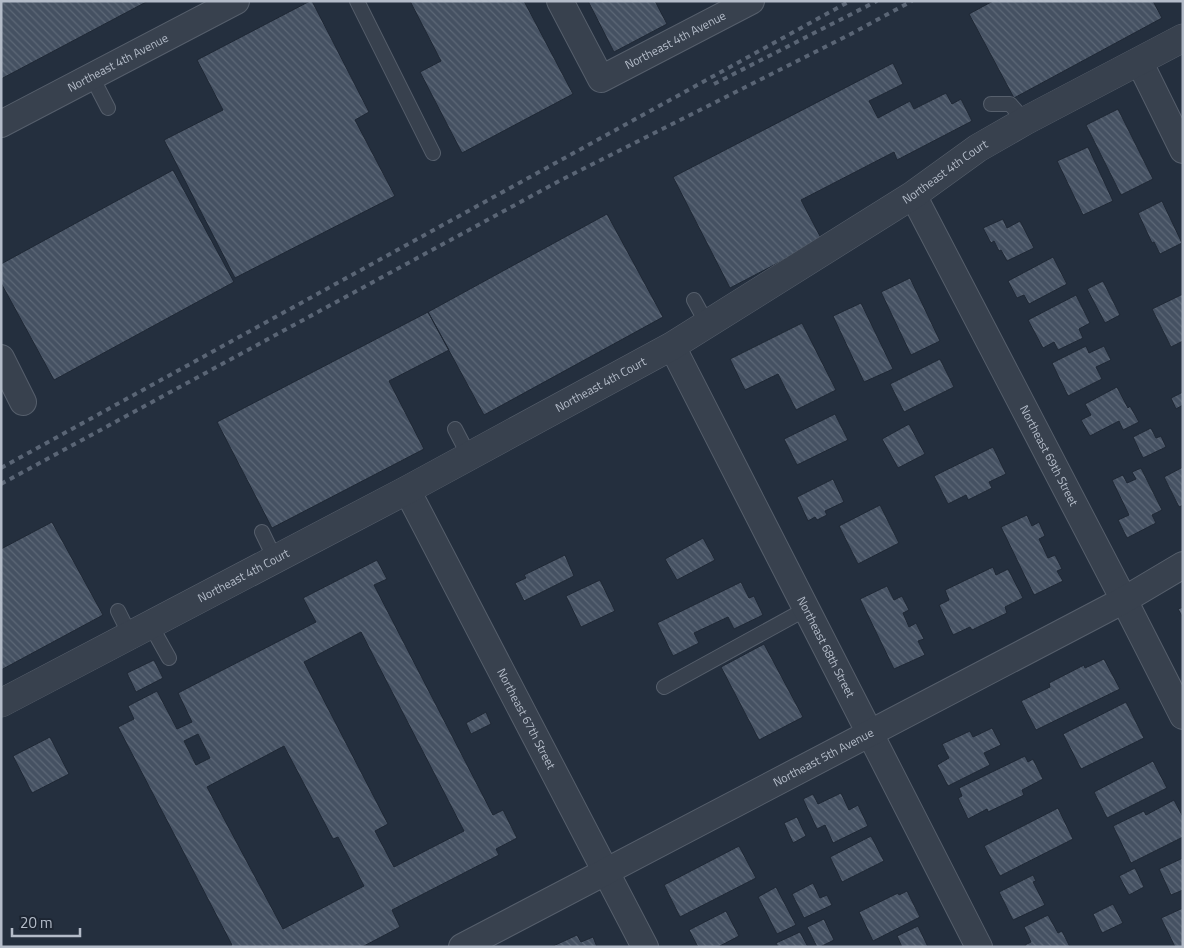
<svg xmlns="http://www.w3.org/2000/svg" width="1184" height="948" font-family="'Titillium Web',sans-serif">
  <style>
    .building { fill: url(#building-back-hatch); stroke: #1f2835; fill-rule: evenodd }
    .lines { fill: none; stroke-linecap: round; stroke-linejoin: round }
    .service-casing { stroke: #565f6c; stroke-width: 16 }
    .minor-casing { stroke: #565f6c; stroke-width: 28 }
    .tertiary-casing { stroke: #565f6c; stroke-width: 29 }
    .service { stroke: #38414e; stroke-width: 14 }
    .minor { stroke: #38414e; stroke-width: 26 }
    .tertiary { stroke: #38414e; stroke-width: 28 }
    .rail { stroke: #5a6575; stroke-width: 4; stroke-dasharray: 5 5; stroke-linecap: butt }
    .labels { text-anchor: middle; stroke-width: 4; stroke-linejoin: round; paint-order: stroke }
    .street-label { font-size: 12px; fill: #b4bcc9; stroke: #1d2633 }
  </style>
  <defs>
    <pattern id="building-back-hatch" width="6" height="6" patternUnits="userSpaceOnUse" patternTransform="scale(1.25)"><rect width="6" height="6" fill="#455162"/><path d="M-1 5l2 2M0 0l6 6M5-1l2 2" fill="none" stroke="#5d6877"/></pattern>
  </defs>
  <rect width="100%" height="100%" fill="#242f3e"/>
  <path class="building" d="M1,1H148L1,79Z
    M310,1H312L369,112L355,120L395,196L235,278L164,140L223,110L197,60Z
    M410,1H524L573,94L462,153L420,72L441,61Z
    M588,1H655L667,24L614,52Z
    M993,1H1153L1162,18L1014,98L969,14Z
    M893,63L903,84L869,101L878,118L910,101L914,109L946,93L952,104L961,99L972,121L897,160L894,152L801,200L822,240L730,288L673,177Z
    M1118,109L1153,179L1121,195L1086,125Z
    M1088,147L1113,201L1083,215L1057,161Z
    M173,170L234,282L54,380L1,283V264Z
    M1162,201L1182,243L1160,254L1154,242L1152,243L1138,213Z
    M607,214L663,317L484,415L428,312Z
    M1003,219L1007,228L1020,221L1034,248L1007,261L1001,250L999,251L994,241L991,243L983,228Z
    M1053,257L1067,284L1029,304L1024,295L1017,298L1008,281Z
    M910,278L940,341L911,355L881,292Z
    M1103,281L1120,315L1105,323L1087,289Z
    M1183,294V341L1171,347L1152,309Z
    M1076,295L1090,323L1079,329L1083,338L1058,350L1054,342L1043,348L1028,320Z
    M861,303L893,369L864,382L833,316Z
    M428,312L449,350L389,381L424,449L272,528L217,422Z
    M802,323L836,390L796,410L778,374L745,390L730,359Z
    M1086,346L1089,353L1104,346L1111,360L1096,367L1102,379L1068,396L1052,363Z
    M940,359L954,387L904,412L890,384Z
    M1117,387L1128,408L1130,406L1139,422L1123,430L1119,421L1090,436L1081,420L1091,415L1085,404Z
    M1183,392V405L1176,409L1171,398Z
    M835,414L848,440L797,465L784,439Z
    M909,424L925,454L898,468L882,439Z
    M1151,428L1156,438L1161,436L1166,447L1143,458L1133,437Z
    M993,447L1006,474L989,482L992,488L968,500L966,495L948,504L934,476Z
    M1183,467V505L1179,507L1164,477Z
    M1141,468L1162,510L1152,515L1156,523L1127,538L1118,520L1129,515L1112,480L1123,475L1127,483L1136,479L1132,472Z
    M833,479L844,502L825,511L827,515L817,520L815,517L808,521L797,497Z
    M880,505L899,543L858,564L839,526Z
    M1027,515L1032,526L1039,522L1045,536L1039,539L1048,558L1055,555L1062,569L1057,571L1063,581L1034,595L1001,527Z
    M52,522L103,615L1,670V549Z
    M703,538L715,560L677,580L665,559Z
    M565,555L574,576L524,601L515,583L526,578L524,575Z
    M377,560L387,579L374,585L493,815L503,810L517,838L496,849L499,855L392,910L400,927L362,947H228L232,945L118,727L134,719L128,706L157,691L177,729L192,722L178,693L316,622L303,598ZM361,632L464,831L394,867L375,831L388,824L304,662ZM198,734L210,758L196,765L184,741ZM284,746L333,839L338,837L364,886L283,929L207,787Z
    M993,567L996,575L1008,569L1023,598L1005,607L1007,613L972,630L970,627L953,635L939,605L949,600L945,590Z
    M600,580L615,611L581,627L566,596Z
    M741,582L749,598L754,596L763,615L734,629L728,617L694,633L699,643L673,656L657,623Z
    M887,586L894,600L902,596L909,610L903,613L909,627L916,623L924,639L918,641L925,655L894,669L860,599Z
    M1183,607V618L1178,609Z
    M764,644L803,717L759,740L721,667Z
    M1104,659L1120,689L1036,730L1021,701L1050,687L1049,683L1084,665L1085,668Z
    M154,660L163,678L136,692L127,673Z
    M1126,702L1144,738L1081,769L1063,734Z
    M486,712L491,724L471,734L466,723Z
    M992,728L1001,745L984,753L990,765L948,786L937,765L949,758L942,744L970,731L973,737Z
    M50,737L69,774L32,793L13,756Z
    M1025,756L1028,762L1033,759L1043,779L1022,790L1024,795L988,812L987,809L968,819L958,798L962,796L959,788Z
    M1153,761L1167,788L1107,818L1094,792Z
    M841,793L849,810L858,805L868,826L833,843L825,825L817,829L803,799L813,794L818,804Z
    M1174,800L1183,817V837L1131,863L1113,826L1144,811L1146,815Z
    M1058,808L1073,839L1000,876L984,846Z
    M797,817L806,836L793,843L784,823Z
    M871,836L884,861L842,882L830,857Z
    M739,846L756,878L680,917L664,885Z
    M1183,858V890L1171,895L1159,869Z
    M1135,868L1144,887L1129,895L1119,876Z
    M1033,875L1036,881L1033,882L1045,905L1013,920L999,892Z
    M813,883L820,898L827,895L832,905L804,918L792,894Z
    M776,887L796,925L777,934L758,897Z
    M907,891L920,917L873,941L859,912L898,893L899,895Z
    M1113,904L1123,923L1102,933L1093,914Z
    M1183,908V947H1175L1161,918Z
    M726,911L739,936L718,947H698L689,930Z
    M1048,915L1058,933L1062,931L1070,947H1026L1025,945L1031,942L1024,927Z
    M824,919L834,940L820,947H817L807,927Z
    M918,926L928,947H902L897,936Z
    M800,932L808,947H778L776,943Z
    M577,935L581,942L593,937L597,947H551Z"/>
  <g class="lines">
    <defs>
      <path id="service" d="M357,1L433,153
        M92,77L108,108
        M991,104H1010L1025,121
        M694,300L707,324
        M455,429L469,456
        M262,532L275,559
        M118,611L130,635
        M150,624L169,658
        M664,687L806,609"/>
      <g id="minor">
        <path id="s1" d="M560,1L601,79L751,1"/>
        <path d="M1139,61L1183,150"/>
        <path id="s2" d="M1,124L236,1"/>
        <path id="s3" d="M913,195L1124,600L1183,716"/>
        <path id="s4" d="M672,346L979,947"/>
        <path d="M1,358L23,402"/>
        <path id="s5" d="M407,490L645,947"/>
        <path id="s6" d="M462,947L1124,600L1183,565"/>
      </g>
      <g id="tertiary">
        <path id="s7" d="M1,703L407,490L672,346L913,195L978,148L1025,121L1183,38"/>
      </g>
    </defs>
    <use href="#service" class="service-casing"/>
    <use href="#minor" class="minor-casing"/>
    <use href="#tertiary" class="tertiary-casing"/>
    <use href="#service" class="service"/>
    <use href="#minor" class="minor"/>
    <use href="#tertiary" class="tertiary"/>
    <path class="rail" d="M714,84L877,1
      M1,468L850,1
      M1,484L561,180L849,35L912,1"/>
  </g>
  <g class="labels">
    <g class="street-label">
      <text dy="4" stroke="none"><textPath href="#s1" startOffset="172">Northeast 4th Avenue</textPath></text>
      <text dy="4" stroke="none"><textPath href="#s2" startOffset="132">Northeast 4th Avenue</textPath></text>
      <text dy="4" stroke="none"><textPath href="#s7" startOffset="1084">Northeast 4th Court</textPath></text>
      <text dy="4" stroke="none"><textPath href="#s7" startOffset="679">Northeast 4th Court</textPath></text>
      <text dy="4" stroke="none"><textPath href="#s3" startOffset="294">Northeast 69th Street</textPath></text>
      <text dy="4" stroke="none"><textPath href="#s7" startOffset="274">Northeast 4th Court</textPath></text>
      <text dy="4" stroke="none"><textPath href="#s4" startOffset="338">Northeast 68th Street</textPath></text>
      <text dy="4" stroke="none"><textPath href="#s5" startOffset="258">Northeast 67th Street</textPath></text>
      <text dy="4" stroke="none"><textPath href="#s6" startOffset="408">Northeast 5th Avenue</textPath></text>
    </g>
  </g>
  <rect width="1184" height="948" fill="none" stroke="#b4bcc9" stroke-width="5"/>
  <path d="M12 928v8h68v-8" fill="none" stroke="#b4bcc9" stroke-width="2.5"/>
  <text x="20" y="928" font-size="15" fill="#b4bcc9" stroke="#1d2633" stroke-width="4" paint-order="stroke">20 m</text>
</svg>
